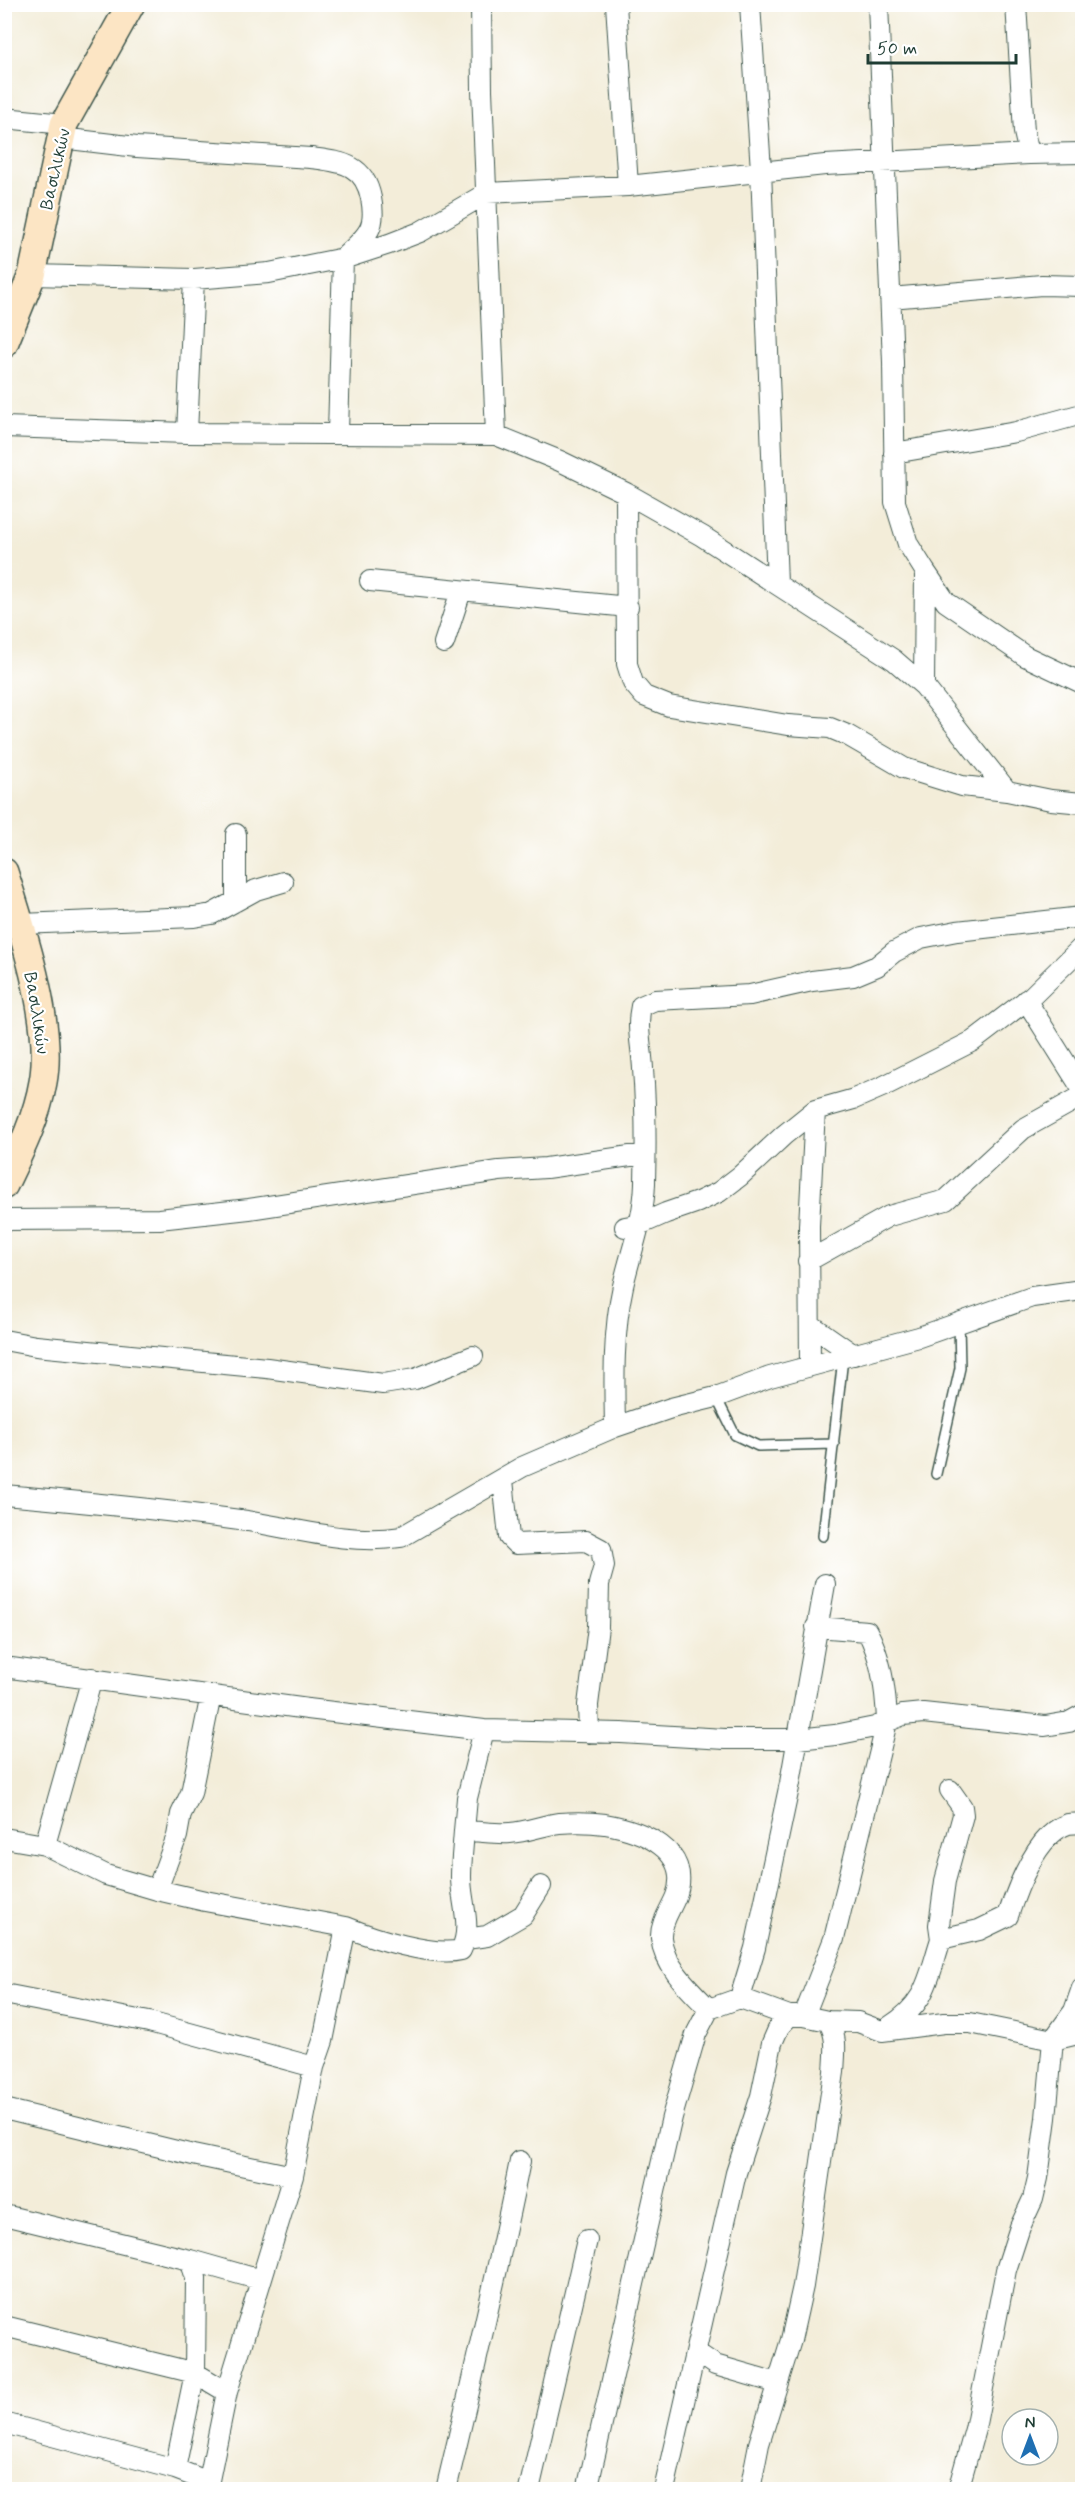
<svg xmlns="http://www.w3.org/2000/svg" width="1087" height="2494" font-family="Mynerve,sans-serif">
  <style>
    .lines { fill: none; stroke-linecap: round; stroke-linejoin: round }
    .lane-casing { stroke: #3f574d; stroke-width: 12 }
    .street-casing { stroke: #3f574d; stroke-width: 22 }
    .secondary-casing { stroke: #3f574d; stroke-width: 30 }
    .lane { stroke: #fff; stroke-width: 9 }
    .street { stroke: #fff; stroke-width: 20 }
    .secondary { stroke: #fce5c4; stroke-width: 27 }
    .labels { text-anchor: middle; stroke-width: 4.5; stroke-linejoin: round; paint-order: stroke }
    .street-label { font-size: 18px; fill: #1f3d34; stroke: #fff }
  </style>
  <rect width="100%" height="100%" fill="#fff"/>
  <filter id="ink" filterUnits="userSpaceOnUse"><feTurbulence type="fractalNoise" baseFrequency=".0167" numOctaves="2"/><feDisplacementMap in="SourceGraphic" scale="12" xChannelSelector="R" yChannelSelector="G"/><feConvolveMatrix kernelMatrix="1 2 1 2 8 2 1 2 1" color-interpolation-filters="sRGB"/></filter>
  <filter id="wash" filterUnits="userSpaceOnUse"><feTurbulence type="fractalNoise" baseFrequency=".008" numOctaves="4" result="noise"/><feDisplacementMap in="SourceGraphic" scale="24" xChannelSelector="R" yChannelSelector="G"/><feGaussianBlur stdDeviation="1.35" result="paint"/><feColorMatrix in="noise" values="0 0 0 0 0 0 0 0 0 0 0 0 0 0 0 0 0 1.4 0 .05"/><feComposite in="paint" operator="in"/></filter>
  <g filter="url(#wash)">
    <rect width="100%" height="100%" fill="#f3edd9"/>
  </g>
  <g filter="url(#ink)">
    <g class="lines">
      <defs>
        <path id="lane" d="M716,1397L735,1435L758,1446L834,1444
          M936,1474L960,1368L959,1323
          M823,1536L843,1358"/>
        <path id="street" d="M481,4L482,90L496,435
          M616,4L628,186
          M750,4L761,170L777,583
          M878,4L893,362L895,502L908,544L925,571L924,686
          M4,118L64,124
          M61,138L137,147L311,158C341,162 364,163 371,198C373,208 374,221 369,230C363,241 352,249 343,258L338,433
          M1029,154L1082,153
          M32,275L194,279L269,273L349,257L389,244L420,232L487,193L628,186L825,165L1029,154L1024,132L1016,4
          M890,298L1042,285L1082,286
          M4,427L187,433L496,435L560,461L626,493L702,536L894,660L924,686L1007,791L1051,800L1082,803
          M187,433L194,279
          M894,453L1016,432L1082,414
          M626,493L627,664L633,683L644,696L669,706L788,725L830,728L847,735L904,768L962,786L1007,791
          M925,571L946,602L1025,656L1082,683
          M370,581L628,607
          M444,643L461,591
          M236,901V834
          M21,924L194,917L212,914L256,890L283,882
          M1026,1000L1082,1089
          M4,1220L159,1219L249,1209L499,1171L546,1168L644,1154
          M625,1227L641,1224L666,1213L698,1202L719,1192L740,1176L784,1135L815,1110L854,1099L884,1086L973,1041L1032,996L1082,947
          M808,1261L889,1216L946,1200L1023,1129L1082,1096
          M811,1325L854,1355
          M4,1340L36,1346L267,1368L383,1384L415,1379L473,1356
          M810,1366L809,1226L815,1110
          M615,1427C614,1380 613,1331 623,1286C631,1251 644,1219 645,1183C646,1146 646,1107 643,1069C642,1047 636,1028 641,1006L655,1000L750,995L812,981L853,976L877,966L894,952L921,938L957,931L1082,917
          M503,1480L509,1537L516,1544L586,1541L601,1549L604,1566L599,1584L598,1627L588,1705L589,1733
          M4,1495C85,1502 166,1510 247,1521C297,1529 351,1545 401,1537L522,1467L615,1427L671,1408L716,1397L770,1377L919,1337L1032,1297L1082,1290
          M4,1667L308,1709L484,1730L621,1733L725,1739H798L835,1735L875,1727L903,1715L923,1713L1045,1726L1069,1722L1082,1715
          M464,1831L467,1798L484,1730
          M4,1838L45,1845L106,1875L157,1890L205,1901L346,1927
          M45,1845L92,1678
          M157,1890L177,1836L181,1814L191,1793L211,1695
          M466,1939L487,1936L523,1915L541,1886
          M941,1939L939,1925L945,1881L963,1815L962,1807L950,1790
          M4,1994L149,2022L314,2067
          M740,1998L755,1948L790,1783L825,1584
          M804,2016L834,1939L887,1722C886,1691 882,1658 867,1631L816,1627
          M828,2021L858,2022L882,2031L944,2023H970L1053,2040L1046,2118L1038,2178L1033,2199L1020,2227L1006,2270L975,2429L958,2490
          M889,2027C927,2003 928,1979 941,1939L979,1930L1008,1916C1017,1888 1037,1834 1068,1824C1072,1823 1078,1824 1082,1823
          M1053,2040L1074,2011L1082,1988
          M1053,2040L1082,2033
          M4,2109L193,2155L293,2176
          M4,2215L190,2260L196,2278L195,2373L175,2469
          M190,2260L261,2280
          M4,2326L195,2373L227,2392
          M696,2352L715,2365L777,2383
          M4,2423L175,2469L209,2482
          M207,2490L227,2392L293,2176L314,2067L323,2041L346,1927C373,1938 433,1957 461,1950C473,1926 461,1903 461,1877C461,1862 463,1846 464,1831C479,1831 495,1834 510,1833C527,1832 543,1825 559,1823C573,1822 591,1822 605,1824C641,1830 693,1850 676,1896C671,1909 660,1923 661,1938C664,1966 690,1990 709,2009
          M446,2490C472,2380 498,2271 520,2161
          M529,2490L587,2240
          M587,2490L672,2117L696,2034L709,2009L740,1998L789,2016H804L828,2021C838,2036 835,2054 834,2072L803,2286L791,2340L759,2444L750,2490
          M664,2490L736,2173L761,2096L772,2043L779,2027L789,2016"/>
        <path id="secondary" d="M4,344L32,275L64,124L131,4
          M4,872C22,929 54,1024 43,1082C37,1118 20,1152 4,1185"/>
      </defs>
      <use href="#lane" class="lane-casing"/>
      <use href="#street" class="street-casing"/>
      <use href="#secondary" class="secondary-casing"/>
      <use href="#lane" class="lane"/>
      <use href="#street" class="street"/>
      <use href="#secondary" class="secondary"/>
    </g>
  </g>
  <g class="labels">
    <g class="street-label">
      <text transform="translate(55 169) rotate(-77)" y="6">Βασιλικών</text>
      <text transform="translate(37 1013) rotate(81)" y="6">Βασιλικών</text>
    </g>
  </g>
  <rect width="1087" height="2494" fill="none" stroke="#fff" stroke-width="24"/>
  <g transform="translate(1030 2437)"><circle r="28" fill="#ffffff" stroke="#a5b1ae" stroke-width="1.5"/>
  <path d="M0-4.5L10 22L0 15L-10 22Z" fill="#1f6fb2"/>
  <text y="-9" font-size="16" font-weight="bold" text-anchor="middle" fill="#1f3d34">N</text>
  </g>
  <path d="M868 54v9h148v-9" fill="none" stroke="#1f3d34" stroke-width="3"/>
  <text x="877" y="54" font-size="18" fill="#1f3d34" stroke="#ffffff" stroke-width="4.5" paint-order="stroke">50 m</text>
</svg>
